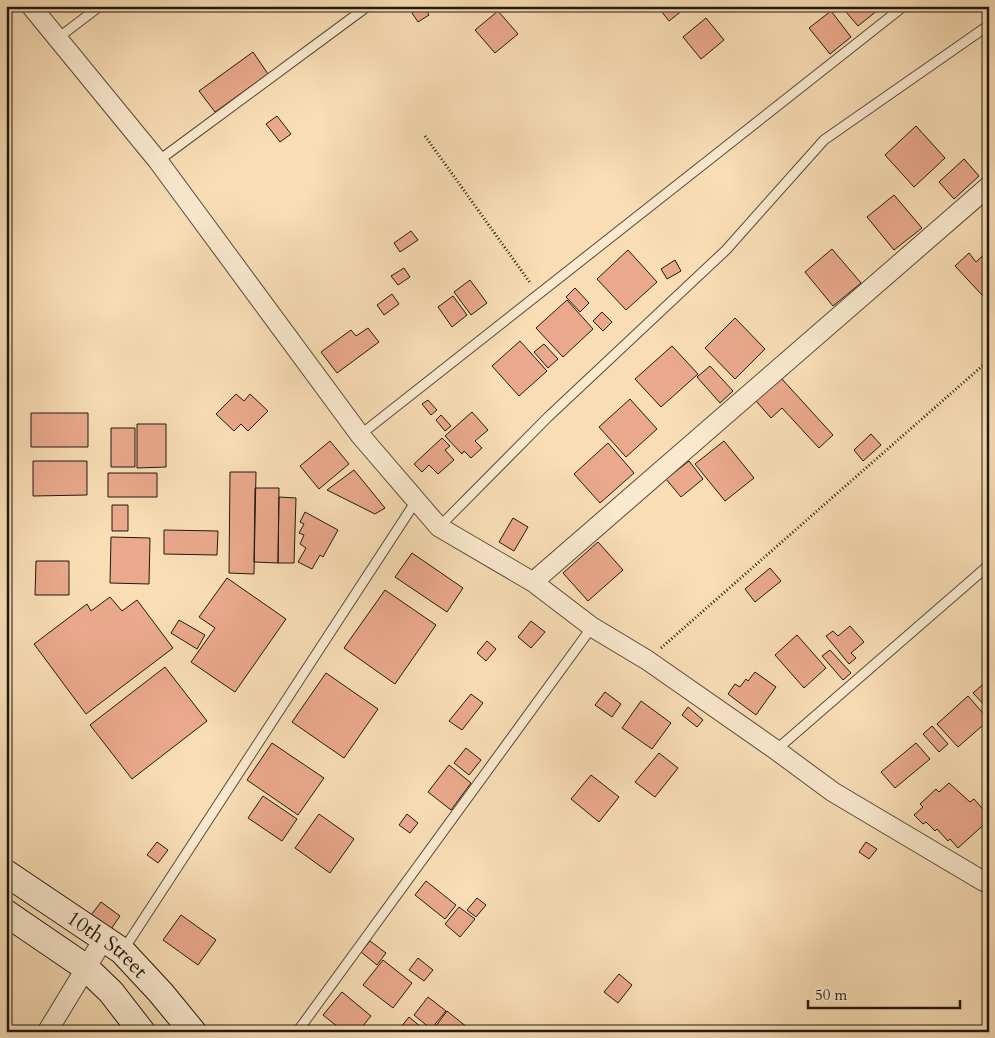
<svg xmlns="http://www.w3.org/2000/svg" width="995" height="1038" font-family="Cardo,serif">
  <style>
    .building { fill: #eaa98c; stroke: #211910 }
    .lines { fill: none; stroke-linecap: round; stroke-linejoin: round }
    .lane-casing { stroke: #574a39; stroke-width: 11 }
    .street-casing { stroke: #574a39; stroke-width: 21 }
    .secondary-casing { stroke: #211910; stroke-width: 28 }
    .path { stroke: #211910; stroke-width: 3; stroke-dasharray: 1 2.5; stroke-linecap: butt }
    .lane { stroke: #fae9cf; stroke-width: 9 }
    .street { stroke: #fae9cf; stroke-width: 19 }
    .secondary { stroke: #fae9cf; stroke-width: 26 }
    .labels { text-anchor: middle; stroke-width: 5; stroke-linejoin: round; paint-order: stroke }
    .street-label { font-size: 21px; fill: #211910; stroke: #fae9cf }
  </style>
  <rect width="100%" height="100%" fill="#f8ddb5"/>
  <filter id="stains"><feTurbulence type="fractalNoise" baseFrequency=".004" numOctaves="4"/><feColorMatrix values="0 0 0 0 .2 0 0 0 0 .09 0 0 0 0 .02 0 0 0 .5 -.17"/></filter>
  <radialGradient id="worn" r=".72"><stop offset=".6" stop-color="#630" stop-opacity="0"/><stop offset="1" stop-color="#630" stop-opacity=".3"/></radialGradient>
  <path class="building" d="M424,6L429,15L418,22L412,13Z
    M657,6H688L669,21Z
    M841,6H883L858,26Z
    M944,6H954L948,11Z
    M498,11L518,34L495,53L475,30Z
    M831,11L851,37L830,54L809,28Z
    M706,18L724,40L701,59L683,37Z
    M253,52L268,74L215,112L199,91Z
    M277,116L291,134L280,142L266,124Z
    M916,126L945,158L914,187L885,155Z
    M964,159L979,176L954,199L939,182Z
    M894,195L922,228L894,250L867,217Z
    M411,231L418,240L400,252L394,243Z
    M832,249L861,283L833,306L805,272Z
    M628,250L657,282L626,310L597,279Z
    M989,250V291L983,296L955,266L969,253L976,262Z
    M675,260L681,271L667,279L661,269Z
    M404,268L410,277L398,285L391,276Z
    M470,280L487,303L471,315L454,292Z
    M575,288L589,303L580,312L566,297Z
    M392,294L399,304L384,315L377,305Z
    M453,296L467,315L452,327L438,307Z
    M567,300L593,329L563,357L536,328Z
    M602,312L612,322L603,331L593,321Z
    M735,318L765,349L735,379L705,348Z
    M368,328L379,342L337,373L321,352L351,330L356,336Z
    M520,341L547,371L519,396L492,366Z
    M544,344L558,359L548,368L534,352Z
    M672,346L698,374L661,407L635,379Z
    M710,366L733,391L720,403L697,377Z
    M781,378L833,435L819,448L782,408L771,418L756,401Z
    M236,394L244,401L250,394L268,411L248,431L241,424L234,431L216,414Z
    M630,399L657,429L626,457L599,427Z
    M428,400L437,410L431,415L422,404Z
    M472,412L488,430L475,441L482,448L471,458L464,451L462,454L445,436Z
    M31,413H88V447H31Z
    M441,415L451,426L445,431L436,420Z
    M137,424H166V467L137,468Z
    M111,428H135V467H111Z
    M871,434L881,445L863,461L854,450Z
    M442,438L450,446L445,450L454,460L438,474L429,465L422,472L414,464Z
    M330,441L349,464L319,489L300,466Z
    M724,441L754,478L725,501L695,464Z
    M608,443L634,473L600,503L574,474Z
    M33,461H87V495L33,496Z
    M689,461L703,479L681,497L666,479Z
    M354,470L385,508L375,514L327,490Z
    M230,472H256L254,574L229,573Z
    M108,473H157V497H108Z
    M255,488H279L278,563L254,562Z
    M279,497L296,498L294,563H278Z
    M112,505H128V531H112Z
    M305,512L338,530L323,557L320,555L312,569L298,562L306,548L300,544L304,535L299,533L304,524L300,522Z
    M513,518L528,527L514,551L499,542Z
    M164,530L218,531L217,555L164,554Z
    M111,537L150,538L149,584L110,583Z
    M598,542L623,570L588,601L563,573Z
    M412,553L463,588L447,612L395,577Z
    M36,561H69V595H35Z
    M770,568L781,581L755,602L745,589Z
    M227,578L286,619L235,692L191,662L215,628L199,617Z
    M385,590L436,625L395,684L344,648Z
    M110,597L122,611L137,600L173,648L86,714L34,644L87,604L91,611Z
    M179,620L205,635L197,649L171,633Z
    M531,621L545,632L531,648L518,637Z
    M850,626L864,642L851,653L856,658L849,664L826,636L833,631L838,636Z
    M797,635L826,668L804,688L775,655Z
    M487,641L496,649L486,661L477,653Z
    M830,650L851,673L843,680L822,656Z
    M165,667L207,721L132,779L90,725Z
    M755,672L776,687L756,715L728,694L735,684L740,687L746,679L748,681Z
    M326,673L378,709L344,758L292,722Z
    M989,679V710L973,693Z
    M605,692L621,704L612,717L595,705Z
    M471,694L483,703L462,730L449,721Z
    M968,696L989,720L958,747L937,724Z
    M641,701L671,723L652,749L622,728Z
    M688,707L703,720L697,727L682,715Z
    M932,726L948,744L939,752L923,734Z
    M272,743L324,778L298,815L247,780Z
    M916,743L930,759L895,788L881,772Z
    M466,748L481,760L469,775L454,763Z
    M659,753L678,768L655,797L635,782Z
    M449,765L471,783L451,810L428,792Z
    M591,775L619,797L599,822L571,799Z
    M949,783L970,802L974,799L989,816V820L958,848L950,839L948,841L937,829L935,831L926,822L923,824L914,815L923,807L920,804L936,789L939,792Z
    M263,796L297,819L282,841L248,818Z
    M319,814L354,839L330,873L295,848Z
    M407,814L418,823L410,833L399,825Z
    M157,842L168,850L158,863L147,855Z
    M866,842L877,849L869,859L859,852Z
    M426,881L456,905L445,919L415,895Z
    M477,898L486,905L476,917L467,910Z
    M101,902L120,916L111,929L91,915Z
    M459,907L475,919L460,937L445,924Z
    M181,915L216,940L198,965L163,940Z
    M370,941L386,953L377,965L361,952Z
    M418,958L433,970L424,981L409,970Z
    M383,960L412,983L393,1008L363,985Z
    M619,974L632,985L618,1003L604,992Z
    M342,992L371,1016L358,1032H344L323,1015Z
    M428,997L446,1011L431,1029L414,1015Z
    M447,1011L473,1032H435L433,1030Z
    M409,1017L427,1032H397Z
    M608,1027L614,1032H603Z"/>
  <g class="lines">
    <defs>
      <path id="lane" d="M58,38L100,6
        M158,161L368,6
        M360,435L904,6
        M439,527L548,417L726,250L824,140L989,25
        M776,750L989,565
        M124,949L416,501
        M297,1032L592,627"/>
      <path id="street" d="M31,6L158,161L360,435L439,527L533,582L592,627L647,660L776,750L833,792L983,881L989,883
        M533,582L989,186
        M47,1032L103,940"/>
      <g id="secondary">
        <path id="s1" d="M6,873L122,951L161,993L193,1032"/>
        <path d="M6,913L85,967L111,992L142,1032"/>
      </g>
    </defs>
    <use href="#lane" class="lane-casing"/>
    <use href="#street" class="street-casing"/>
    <use href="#secondary" class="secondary-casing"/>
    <path class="path" d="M425,136L531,284
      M661,648L989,360"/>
    <use href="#lane" class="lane"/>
    <use href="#street" class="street"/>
    <use href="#secondary" class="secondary"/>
  </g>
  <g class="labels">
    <g class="street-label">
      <text dy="7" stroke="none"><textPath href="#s1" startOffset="124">10th Street</textPath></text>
    </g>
  </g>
  <rect width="995" height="1038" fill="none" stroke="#f8ddb5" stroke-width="25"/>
  <rect x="8" y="8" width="980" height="1023" fill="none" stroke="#211910" stroke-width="2.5"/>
  <rect x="12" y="12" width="970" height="1013" fill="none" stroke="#211910"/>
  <path d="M808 1000v8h152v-8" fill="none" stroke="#211910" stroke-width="2.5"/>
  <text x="815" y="1000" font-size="15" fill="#211910" stroke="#fae9cf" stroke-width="4" paint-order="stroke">50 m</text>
  <rect width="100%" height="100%" filter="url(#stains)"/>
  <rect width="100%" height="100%" fill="url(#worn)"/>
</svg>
